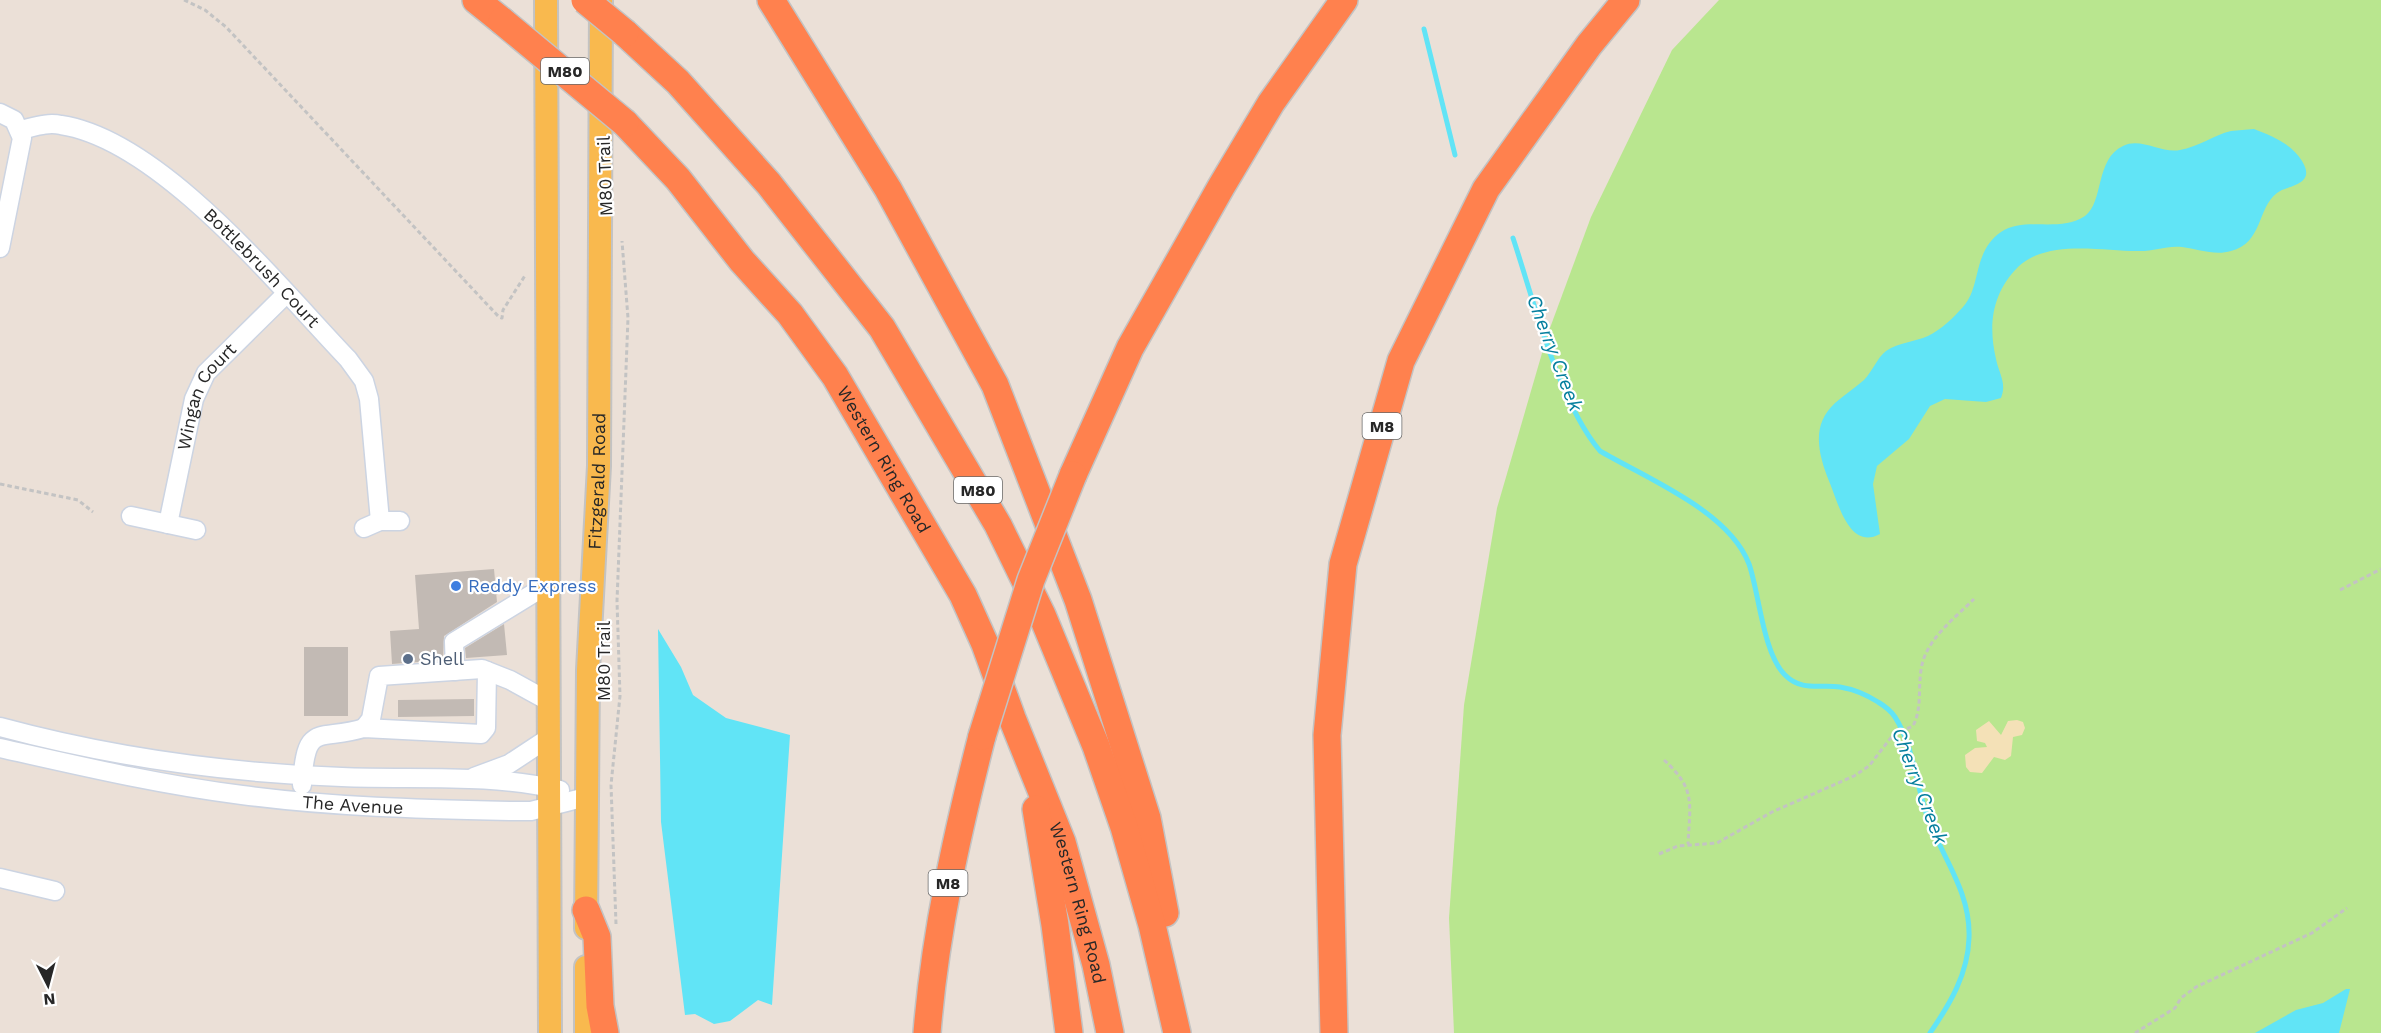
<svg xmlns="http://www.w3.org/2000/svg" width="2381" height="1033" font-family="'Work Sans',sans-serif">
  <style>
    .green { fill: #b9e68f }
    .sand { fill: #f4e1b7 }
    .water { fill: #61e4f6 }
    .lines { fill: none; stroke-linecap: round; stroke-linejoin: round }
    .stream { stroke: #61e4f6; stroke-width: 5 }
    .building { fill: #c2bab4 }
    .minor-casing { stroke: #ccd4e2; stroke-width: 21 }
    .major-casing { stroke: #c3c3c3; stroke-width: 26 }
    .highway-casing { stroke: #c3c3c3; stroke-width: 30 }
    .path { stroke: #c3c3c3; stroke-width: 3; stroke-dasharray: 4.5 3; stroke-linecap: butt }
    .minor { stroke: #fff; stroke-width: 18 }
    .major { stroke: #f9b94e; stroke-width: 22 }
    .highway { stroke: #ff814e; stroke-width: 27 }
    .highway-bridge-casing { stroke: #c3c3c3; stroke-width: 30; stroke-linecap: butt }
    .highway-bridge { stroke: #ff814e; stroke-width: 27 }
    .shop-dot { fill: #3f7fe0; stroke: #fff; stroke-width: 2 }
    .service-dot { fill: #5c6f8a; stroke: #fff; stroke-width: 2 }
    .labels { text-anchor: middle; stroke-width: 4.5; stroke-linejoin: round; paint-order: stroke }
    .shield { fill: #fff; stroke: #686868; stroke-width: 1.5 }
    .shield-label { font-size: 16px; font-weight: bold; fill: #272727 }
    .street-label { font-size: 18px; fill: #272727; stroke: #fff }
    .shop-label { font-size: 18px; fill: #366cbe; stroke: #fff; text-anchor: start }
    .service-label { font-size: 18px; fill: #4e5e75; stroke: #fff; text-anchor: start }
    .water-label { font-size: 20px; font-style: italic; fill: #057f9e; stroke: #fff }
  </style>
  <rect width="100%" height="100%" fill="#ebe0d7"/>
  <path class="green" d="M1719,0H2381V1033H1454L1449,918L1464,705L1497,508L1547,336L1591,217L1672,50Z"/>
  <path class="sand" d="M2017,720L2023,722L2025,728L2022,735L2013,737L2011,756L2005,760L1994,757L1982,773L1970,772L1966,767L1965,755L1975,748L1987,747L1985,743L1977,741L1976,730L1989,721L2001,735L2008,721Z"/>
  <path class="water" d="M2254,129C2272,136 2292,144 2302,161C2317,185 2288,185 2277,193C2257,208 2263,243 2231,251C2215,256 2198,249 2182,247C2167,245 2152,252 2137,251C2102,251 2047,239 2018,267C1992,293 1988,325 1996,359C1999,374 2007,383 2001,398L1986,402L1945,399L1930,406L1909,439L1877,466L1873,484L1880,534C1849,551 1838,502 1829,481C1818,453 1811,425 1835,403C1844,395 1855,388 1864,380C1872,372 1877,358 1886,351C1899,342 1915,342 1928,336C1942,329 1953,318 1963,307C1982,286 1972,252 2001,232C2025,216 2060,233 2085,216C2104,202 2095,159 2123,146C2141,137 2162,154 2180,150C2198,147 2214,135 2231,131C2238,130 2246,130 2254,129Z
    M658,629L681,667L693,695L726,718L790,735L772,1005L758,1000L730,1021L714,1024L695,1014L685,1015L661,822Z
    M2346,989H2350L2339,1033H2255L2296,1010L2323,1003Z"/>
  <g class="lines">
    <path class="stream" d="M1424,29L1455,155
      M1513,238C1534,301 1558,401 1600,451C1646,478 1729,511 1749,564C1759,592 1763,654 1785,675C1802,692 1820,684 1840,687C1852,689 1867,695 1878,702C1883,705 1891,711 1895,717C1913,745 1916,784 1927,816C1942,857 1971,892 1969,938C1968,974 1950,1004 1930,1033"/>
  </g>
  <path class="building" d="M494,569L497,602L444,636L443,660L392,664L390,631L419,629L415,575Z
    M504,624L507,655L466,658L465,648Z
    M304,647H348V716H304Z
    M474,699V716L398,717V700Z"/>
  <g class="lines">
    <defs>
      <g id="minor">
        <path d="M0,113L14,120L22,138L0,248"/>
        <path id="s1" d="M20,130C34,127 47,122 61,125C161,140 279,287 348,359L364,381L369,399L380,521"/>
        <path d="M131,516L196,530"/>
        <path id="s2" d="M168,524L194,399L206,373L286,294"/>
        <path d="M364,528L380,521H400"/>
        <path d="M455,671L454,642L547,585"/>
        <path d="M0,727C111,757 227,773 342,777C414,780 490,773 560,790"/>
        <path d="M364,728L371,719L379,676L482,669L510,680L550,702"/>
        <path id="s3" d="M0,748C80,766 161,785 242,795C331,807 422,809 511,811H531L586,797"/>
        <path d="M474,777L509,764L550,737"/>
        <path d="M302,785C306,720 318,742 364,728L481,734L486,728L487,671"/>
        <path d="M0,878L55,891"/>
      </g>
      <g id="major">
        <path d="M546,0L550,1033"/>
        <path id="s4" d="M586,928L588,670L599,466L601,1"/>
        <path d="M586,967V1033"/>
      </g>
      <g id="highway">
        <path d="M476,0L502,21"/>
        <path d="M771,0L888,189L995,385L1078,600L1147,818L1165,913"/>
        <path d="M625,33L678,82L769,184L882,328L998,525L1042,615L1096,746L1124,827L1152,925L1177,1033"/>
        <path id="s5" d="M625,123L678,179L742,261L790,314L835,376L963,595L985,644L1012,718L1062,842L1096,965L1110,1033"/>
        <path d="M1073,475L1130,348L1221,187L1271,103L1344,0"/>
        <path d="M1036,809L1055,925L1069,1033"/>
        <path d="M586,910L597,937L600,1006L605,1033"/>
        <path d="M927,1033C935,932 957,834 982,736"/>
        <path d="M1334,1033L1327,735L1343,564L1401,361L1486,189L1589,45L1626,0"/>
      </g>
    </defs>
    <use href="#minor" class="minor-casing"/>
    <use href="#major" class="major-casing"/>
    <use href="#highway" class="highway-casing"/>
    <path class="path" d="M184,0L205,10L226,27L499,317L502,318L503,310L526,274
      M0,484L78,500L93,512
      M2340,590L2381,569
      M1664,760C1696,789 1690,803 1688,844
      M1659,854L1678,846L1717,843L1772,812L1854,776L1869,766L1893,735L1913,726C1922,709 1918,689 1921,670C1925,640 1953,620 1974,599
      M616,924L611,785L620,696L617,601L628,318L622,241
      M2135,1033L2175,1008L2181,998L2196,987L2312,933L2347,908"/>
    <use href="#minor" class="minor"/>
    <use href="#major" class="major"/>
    <use href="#highway" class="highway"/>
    <defs>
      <path id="highway-bridge" d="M585,0L625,33
        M502,21L625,123
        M982,736L1031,580L1073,475"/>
    </defs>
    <use href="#highway-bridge" class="highway-bridge-casing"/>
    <use href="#highway-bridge" class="highway-bridge"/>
  </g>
  <circle class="shop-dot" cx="456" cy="586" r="6"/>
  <circle class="service-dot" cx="408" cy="659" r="6"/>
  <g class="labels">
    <g class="shield">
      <rect x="541" y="58" width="48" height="26" rx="4.5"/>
      <rect x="1362.5" y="413" width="39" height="26" rx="4.5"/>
      <rect x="954" y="477" width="48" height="26" rx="4.5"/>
      <rect x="928.5" y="870" width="39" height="26" rx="4.5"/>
    </g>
    <g class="shield-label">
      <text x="565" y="77">M80</text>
      <text x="1382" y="432">M8</text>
      <text x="978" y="496">M80</text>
      <text x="948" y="889">M8</text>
    </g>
    <g class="street-label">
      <text transform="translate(605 176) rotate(-92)" y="6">M80 Trail</text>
      <text dy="6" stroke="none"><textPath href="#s1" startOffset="292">Bottlebrush Court</textPath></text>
      <text dy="6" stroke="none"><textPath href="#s2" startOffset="135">Wingan Court</textPath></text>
      <text dy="6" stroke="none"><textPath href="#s5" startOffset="426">Western Ring Road</textPath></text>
      <text dy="6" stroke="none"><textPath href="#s4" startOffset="447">Fitzgerald Road</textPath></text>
      <text transform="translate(604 661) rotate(-90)" y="6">M80 Trail</text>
      <text dy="6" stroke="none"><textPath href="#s3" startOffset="358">The Avenue</textPath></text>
      <text dy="6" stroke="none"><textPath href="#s5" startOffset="912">Western Ring Road</textPath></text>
    </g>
    <g class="shop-label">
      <text x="468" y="592">Reddy Express</text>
    </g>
    <g class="service-label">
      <text x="420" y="665">Shell</text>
    </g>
    <g class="water-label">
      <text transform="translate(1555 353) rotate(69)" y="7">Cherry Creek</text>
      <text transform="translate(1920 786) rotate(69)" y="7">Cherry Creek</text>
    </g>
  </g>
  <g transform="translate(48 985) rotate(174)" stroke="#ffffff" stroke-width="4.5" paint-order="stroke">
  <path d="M0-4.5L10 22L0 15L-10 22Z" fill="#272727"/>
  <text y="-9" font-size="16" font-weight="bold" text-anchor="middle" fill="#272727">N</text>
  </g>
</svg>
